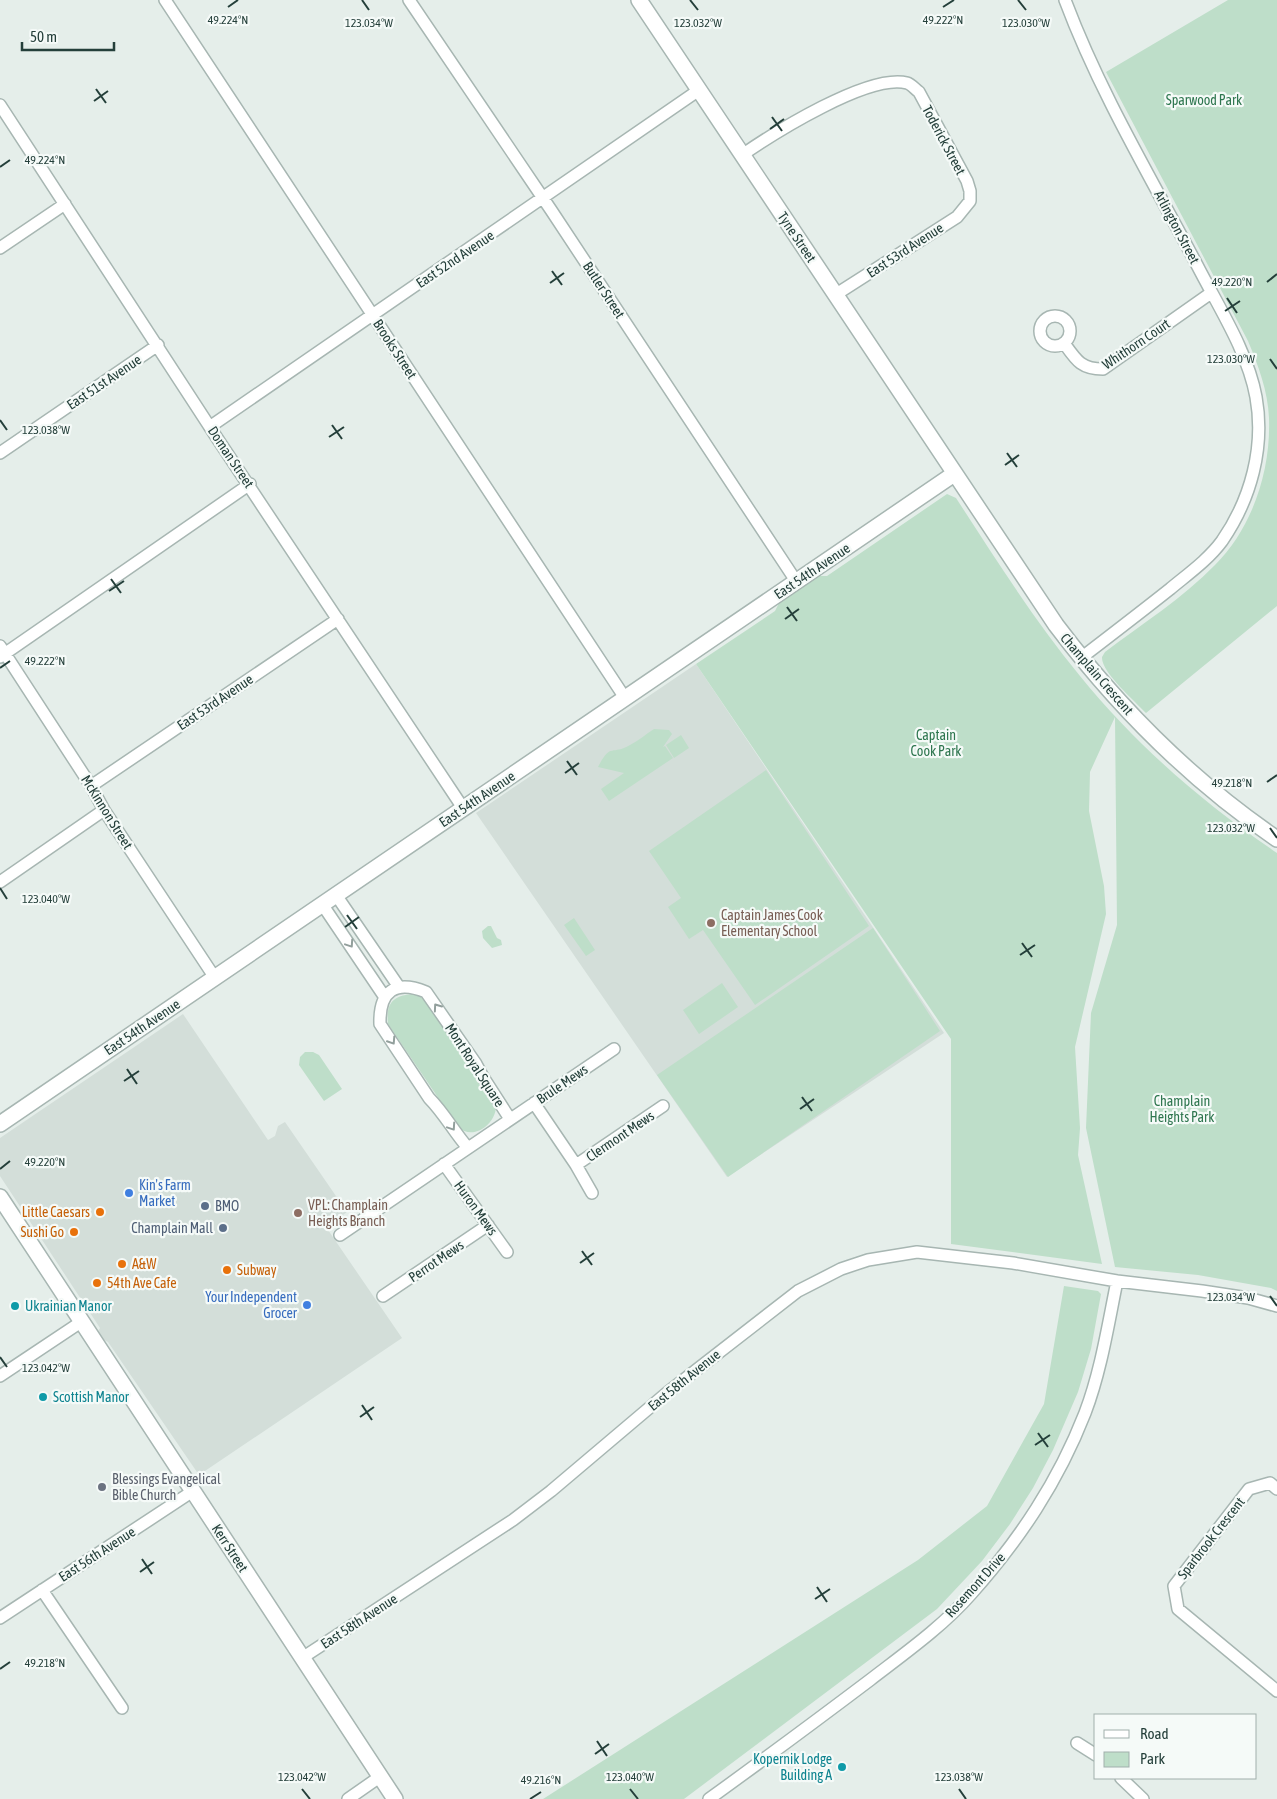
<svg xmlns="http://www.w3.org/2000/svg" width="1277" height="1799" font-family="'Asap Condensed',sans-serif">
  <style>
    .built { fill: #d3ded9 }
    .green { fill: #bedec9 }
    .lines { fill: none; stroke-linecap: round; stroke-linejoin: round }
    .minor-casing { stroke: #a7b6b2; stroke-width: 14 }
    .tertiary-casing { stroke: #a7b6b2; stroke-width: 18 }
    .minor { stroke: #fff; stroke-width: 11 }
    .tertiary { stroke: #fff; stroke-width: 15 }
    .oneway { stroke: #929f9c }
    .ticks { fill: none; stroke: #243f3a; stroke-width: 2 }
    .education-dot { fill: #8d6e63; stroke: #f5faf8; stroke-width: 2 }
    .shop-dot { fill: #3f7fe0; stroke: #f5faf8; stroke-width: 2 }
    .service-dot { fill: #5c6f8a; stroke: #f5faf8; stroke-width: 2 }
    .food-dot { fill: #e8710a; stroke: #f5faf8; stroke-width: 2 }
    .culture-dot { fill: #0f9aa8; stroke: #f5faf8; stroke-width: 2 }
    .worship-dot { fill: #6b7280; stroke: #f5faf8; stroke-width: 2 }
    .labels { text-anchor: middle; stroke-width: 4.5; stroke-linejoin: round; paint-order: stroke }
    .park-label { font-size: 14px; fill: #2e764f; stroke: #f5faf8 }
    .street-label { font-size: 14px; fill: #243f3a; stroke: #f5faf8 }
    .education-label { font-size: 14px; fill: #785e54; stroke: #f5faf8; text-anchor: start }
    .shop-label { font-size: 14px; fill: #366cbe; stroke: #f5faf8; text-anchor: start }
    .service-label { font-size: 14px; fill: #4e5e75; stroke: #f5faf8; text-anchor: start }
    .food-label { font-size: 14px; fill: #c56008; stroke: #f5faf8; text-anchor: start }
    .culture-label { font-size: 14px; fill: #0d838f; stroke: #f5faf8; text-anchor: start }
    .worship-label { font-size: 14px; fill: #5b616d; stroke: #f5faf8; text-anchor: start }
    .ticks-label { font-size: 12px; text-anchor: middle; fill: #243f3a; stroke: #f5faf8; stroke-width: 4.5; stroke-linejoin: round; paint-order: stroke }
  </style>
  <rect width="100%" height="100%" fill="#e5eeea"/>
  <path class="built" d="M696,664L944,1033L727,1177L476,813Z
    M183,1014L268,1140L275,1136L278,1126L285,1122L347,1212L326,1227L402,1338L199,1475L108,1342L102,1339L97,1333L100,1328L0,1176V1138Z"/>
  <path class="green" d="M1228,0H1277V606L1146,713C1135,701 1101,672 1102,657L1105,652C1142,624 1183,598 1215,565C1253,527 1271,470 1269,418C1268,391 1258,365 1248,341L1106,72Z
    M947,494L956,498C995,558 1034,620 1080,676C1136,745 1204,804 1277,853V1291L1271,1288L1198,1275L1115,1267L1086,1128L1091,1013L1117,925L1115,717L1090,772L1089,811L1104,886L1106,914L1075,1047L1080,1128L1078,1155L1102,1264L951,1244V1039L696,664L775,611L780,601L817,576H827Z
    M654,729L669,730L672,734L663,747L665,746L673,758L609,801L601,789L624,773L598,767C611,742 611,756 630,745C638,741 646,734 654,729Z
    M681,735L689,748L674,758L666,745Z
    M766,770L869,926L755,1005L703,930L689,939L668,907L681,898L649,851Z
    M574,918L595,950L586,956L564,925Z
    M488,926H491L497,938L501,940L502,945L492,948L483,938L482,931Z
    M873,928L940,1031L728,1177L657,1075Z
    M722,983L738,1007L699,1034L683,1010Z
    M412,994L420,996L428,1005L491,1096L496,1107C495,1125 473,1141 458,1127L388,1024C386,1005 391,996 412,994Z
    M305,1052H313L319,1055L342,1089L324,1101L299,1065L300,1057Z
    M1064,1286L1098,1291L1101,1294L1091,1349L1078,1392L1053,1450L1033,1488L1010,1524L982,1561L937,1609L684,1799H543L918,1560L987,1506L1044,1404Z"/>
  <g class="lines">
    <defs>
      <path id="minor" d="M165,0L625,698
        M409,0L551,210L796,581
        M1065,0C1100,93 1151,178 1197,265C1218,306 1248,352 1256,397C1265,447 1251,499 1222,541C1208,560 1188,574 1170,589C1141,612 1111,635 1081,658
        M0,105L217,438L463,808
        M742,155C774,133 869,73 907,83C911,84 915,89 919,92L967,181L970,191V201L957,217L835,295
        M0,248L65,204
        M1040 331a15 15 0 1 1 30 0a15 15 0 1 1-30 0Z
        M1064,343C1076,360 1081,369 1103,369L1211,293
        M211,426L699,90
        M0,453L158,345
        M0,646L91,786L104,810L215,978
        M0,657L250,484
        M91,786L338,619
        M0,882L104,810
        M336,895L399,987
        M322,904L384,996
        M534,1103L576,1165L592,1193
        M468,1148C454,1132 444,1113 429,1098L380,1024C379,990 396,980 426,992L476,1064L483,1077L510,1119
        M444,1164L507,1252
        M576,1165L663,1106
        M340,1235L614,1049
        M383,1296L488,1225
        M0,1376L81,1322
        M1277,1489L1270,1483L1249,1489L1174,1586L1178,1609L1277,1691
        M42,1590L122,1708
        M0,1618L193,1491
        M302,1658L513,1520L551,1491L668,1392L798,1291L841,1269L868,1260L917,1252L1013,1263L1117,1281L1202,1291L1248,1298L1277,1306
        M1077,1743L1096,1755
        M1121,1778L1143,1799
        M348,1799L381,1776
        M709,1799C763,1760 817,1720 870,1680C905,1653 942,1627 971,1594C1020,1539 1058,1482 1085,1413C1101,1371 1108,1325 1117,1281"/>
      <path id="tertiary" d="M639,0L1056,625C1118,707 1192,781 1277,839
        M0,1124L954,474
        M0,1197L395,1799"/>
    </defs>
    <use href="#minor" class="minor-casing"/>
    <use href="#tertiary" class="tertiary-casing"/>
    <use href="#minor" class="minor"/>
    <use href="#tertiary" class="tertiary"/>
  </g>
  <defs><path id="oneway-chevron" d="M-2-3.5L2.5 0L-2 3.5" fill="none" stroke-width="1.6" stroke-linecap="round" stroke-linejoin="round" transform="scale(1.25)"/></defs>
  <g class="oneway">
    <use href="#oneway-chevron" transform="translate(350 944) rotate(56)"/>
    <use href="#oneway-chevron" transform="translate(437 1007) rotate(-125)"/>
    <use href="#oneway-chevron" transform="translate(392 1041) rotate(57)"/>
    <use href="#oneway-chevron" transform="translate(452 1127) rotate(56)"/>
  </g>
  <path class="ticks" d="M362,0L369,10M690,0L698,10M1018,0L1026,10M228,7L238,0M943,7L954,0M96,89L106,103M94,101L108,91M772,117L782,131M770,129L784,119M0,167L10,160M552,271L562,285M1267,282L1277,274M550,283L564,273M1227,298L1237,313M1225,311L1240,301M1270,359L1277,369M0,420L7,430M332,425L342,439M329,437L344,427M1007,453L1017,467M1005,465L1019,455M111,579L121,593M109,591L124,581M787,607L797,621M785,619L799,609M0,668L10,661M567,761L577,775M565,773L579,763M1267,782L1277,775M1270,828L1277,838M0,888L7,899M347,915L357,929M345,927L359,917M1022,943L1032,957M1020,955L1035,945M127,1069L137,1084M124,1081L139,1071M802,1097L812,1111M800,1109L814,1099M0,1169L10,1161M582,1251L592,1265M580,1263L594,1253M1270,1296L1277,1306M0,1357L7,1367M362,1405L372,1420M360,1417L374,1407M1038,1433L1048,1447M1035,1445L1050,1435M142,1559L152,1574M140,1572L154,1562M817,1587L827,1602M815,1599L830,1589M0,1669L10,1662M597,1741L607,1756M595,1754L609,1744M302,1789L310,1799M630,1789L638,1799M959,1789L966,1799M530,1799L541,1792"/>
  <g class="education-dot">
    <circle cx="711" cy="923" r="5"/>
    <circle cx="298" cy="1213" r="5"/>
  </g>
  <g class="shop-dot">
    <circle cx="129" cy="1193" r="5"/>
    <circle cx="307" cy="1305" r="5"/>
  </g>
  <g class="service-dot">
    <circle cx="205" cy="1206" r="5"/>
    <circle cx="223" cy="1228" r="5"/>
  </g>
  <g class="food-dot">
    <circle cx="100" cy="1212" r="5"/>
    <circle cx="74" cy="1232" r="5"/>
    <circle cx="122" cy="1264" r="5"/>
    <circle cx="227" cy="1270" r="5"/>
    <circle cx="97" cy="1283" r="5"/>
  </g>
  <g class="culture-dot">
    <circle cx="15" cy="1306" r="5"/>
    <circle cx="43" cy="1397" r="5"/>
    <circle cx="842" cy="1767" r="5"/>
  </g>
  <circle class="worship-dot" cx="102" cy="1487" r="5"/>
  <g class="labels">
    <g class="park-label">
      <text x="1204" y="105">Sparwood Park</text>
      <text x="936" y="740">Captain<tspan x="936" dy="16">Cook Park</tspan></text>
      <text x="1182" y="1106">Champlain<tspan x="1182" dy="16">Heights Park</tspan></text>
    </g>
    <g class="street-label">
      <text transform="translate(944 140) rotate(62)" y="5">Toderick Street</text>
      <text transform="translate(1177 227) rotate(62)" y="5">Arlington Street</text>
      <text transform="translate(797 237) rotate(56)" y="5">Tyne Street</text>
      <text transform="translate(905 250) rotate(-33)" y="5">East 53rd Avenue</text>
      <text transform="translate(455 259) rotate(-34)" y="5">East 52nd Avenue</text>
      <text transform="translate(604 290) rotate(57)" y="5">Butler Street</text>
      <text transform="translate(1136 344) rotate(-34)" y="5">Whithorn Court</text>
      <text transform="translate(395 349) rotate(57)" y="5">Brooks Street</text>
      <text transform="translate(104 382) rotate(-34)" y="5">East 51st Avenue</text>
      <text transform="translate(231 457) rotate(56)" y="5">Doman Street</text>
      <text transform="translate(812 571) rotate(-34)" y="5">East 54th Avenue</text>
      <text transform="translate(1097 674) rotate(49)" y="5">Champlain Crescent</text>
      <text transform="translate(215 702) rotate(-34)" y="5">East 53rd Avenue</text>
      <text transform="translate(477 799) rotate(-34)" y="5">East 54th Avenue</text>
      <text transform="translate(107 812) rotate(58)" y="5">McKinnon Street</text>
      <text transform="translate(142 1027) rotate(-34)" y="5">East 54th Avenue</text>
      <text transform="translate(475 1065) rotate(57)" y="5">Mont Royal Square</text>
      <text transform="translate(562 1084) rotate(-34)" y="5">Brule Mews</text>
      <text transform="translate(620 1136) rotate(-34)" y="5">Clermont Mews</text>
      <text transform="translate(476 1208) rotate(54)" y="5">Huron Mews</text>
      <text transform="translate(436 1261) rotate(-34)" y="5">Perrot Mews</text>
      <text transform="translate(684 1380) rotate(-39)" y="5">East 58th Avenue</text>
      <text transform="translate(1211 1538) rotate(-52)" y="5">Sparbrook Crescent</text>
      <text transform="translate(230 1548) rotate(57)" y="5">Kerr Street</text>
      <text transform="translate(97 1554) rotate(-33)" y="5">East 56th Avenue</text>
      <text transform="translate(975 1585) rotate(-48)" y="5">Rosemont Drive</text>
      <text transform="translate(359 1621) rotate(-33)" y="5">East 58th Avenue</text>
    </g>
    <g class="education-label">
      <text x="721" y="920">Captain James Cook<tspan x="721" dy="16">Elementary School</tspan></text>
      <text x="308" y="1210">VPL: Champlain<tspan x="308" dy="16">Heights Branch</tspan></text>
    </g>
    <g class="shop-label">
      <text x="139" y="1190">Kin's Farm<tspan x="139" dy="16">Market</tspan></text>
      <text x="297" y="1302" text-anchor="end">Your Independent<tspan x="297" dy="16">Grocer</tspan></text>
    </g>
    <g class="service-label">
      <text x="215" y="1211">BMO</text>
      <text x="213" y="1233" text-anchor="end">Champlain Mall</text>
    </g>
    <g class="food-label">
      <text x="90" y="1217" text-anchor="end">Little Caesars</text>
      <text x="64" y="1237" text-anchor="end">Sushi Go</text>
      <text x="132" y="1269">A&amp;W</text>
      <text x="237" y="1275">Subway</text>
      <text x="107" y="1288">54th Ave Cafe</text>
    </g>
    <g class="culture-label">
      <text x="25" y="1311">Ukrainian Manor</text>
      <text x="53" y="1402">Scottish Manor</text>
      <text x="832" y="1764" text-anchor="end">Kopernik Lodge<tspan x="832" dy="16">Building A</tspan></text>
    </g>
    <g class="worship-label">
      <text x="112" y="1484">Blessings Evangelical<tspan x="112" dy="16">Bible Church</tspan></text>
    </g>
  </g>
  <g class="ticks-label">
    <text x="228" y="24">49.224°N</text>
    <text x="943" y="24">49.222°N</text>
    <text x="698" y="27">123.032°W</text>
    <text x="369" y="27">123.034°W</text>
    <text x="1026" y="27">123.030°W</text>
    <text x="45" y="164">49.224°N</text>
    <text x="1232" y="286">49.220°N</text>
    <text x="1231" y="363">123.030°W</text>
    <text x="46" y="434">123.038°W</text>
    <text x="45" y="665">49.222°N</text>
    <text x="1232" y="787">49.218°N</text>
    <text x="1231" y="832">123.032°W</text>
    <text x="46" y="903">123.040°W</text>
    <text x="45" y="1166">49.220°N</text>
    <text x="1231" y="1301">123.034°W</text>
    <text x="46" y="1372">123.042°W</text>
    <text x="45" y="1667">49.218°N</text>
    <text x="302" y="1781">123.042°W</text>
    <text x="630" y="1781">123.040°W</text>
    <text x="959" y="1781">123.038°W</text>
    <text x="541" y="1784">49.216°N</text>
  </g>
  <rect x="1094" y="1714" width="162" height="65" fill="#f5faf8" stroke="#a1afac"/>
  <rect x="1104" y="1730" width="25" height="8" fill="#ffffff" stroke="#a1afac"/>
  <text x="1140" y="1739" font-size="15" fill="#243f3a">Road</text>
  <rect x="1104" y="1752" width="25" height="15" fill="#bedec9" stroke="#a1afac"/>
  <text x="1140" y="1764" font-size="15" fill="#243f3a">Park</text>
  <path d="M22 42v8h92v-8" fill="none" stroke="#243f3a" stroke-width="2.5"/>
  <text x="30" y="42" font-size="15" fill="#243f3a" stroke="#f5faf8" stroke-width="4" paint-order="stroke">50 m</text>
</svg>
